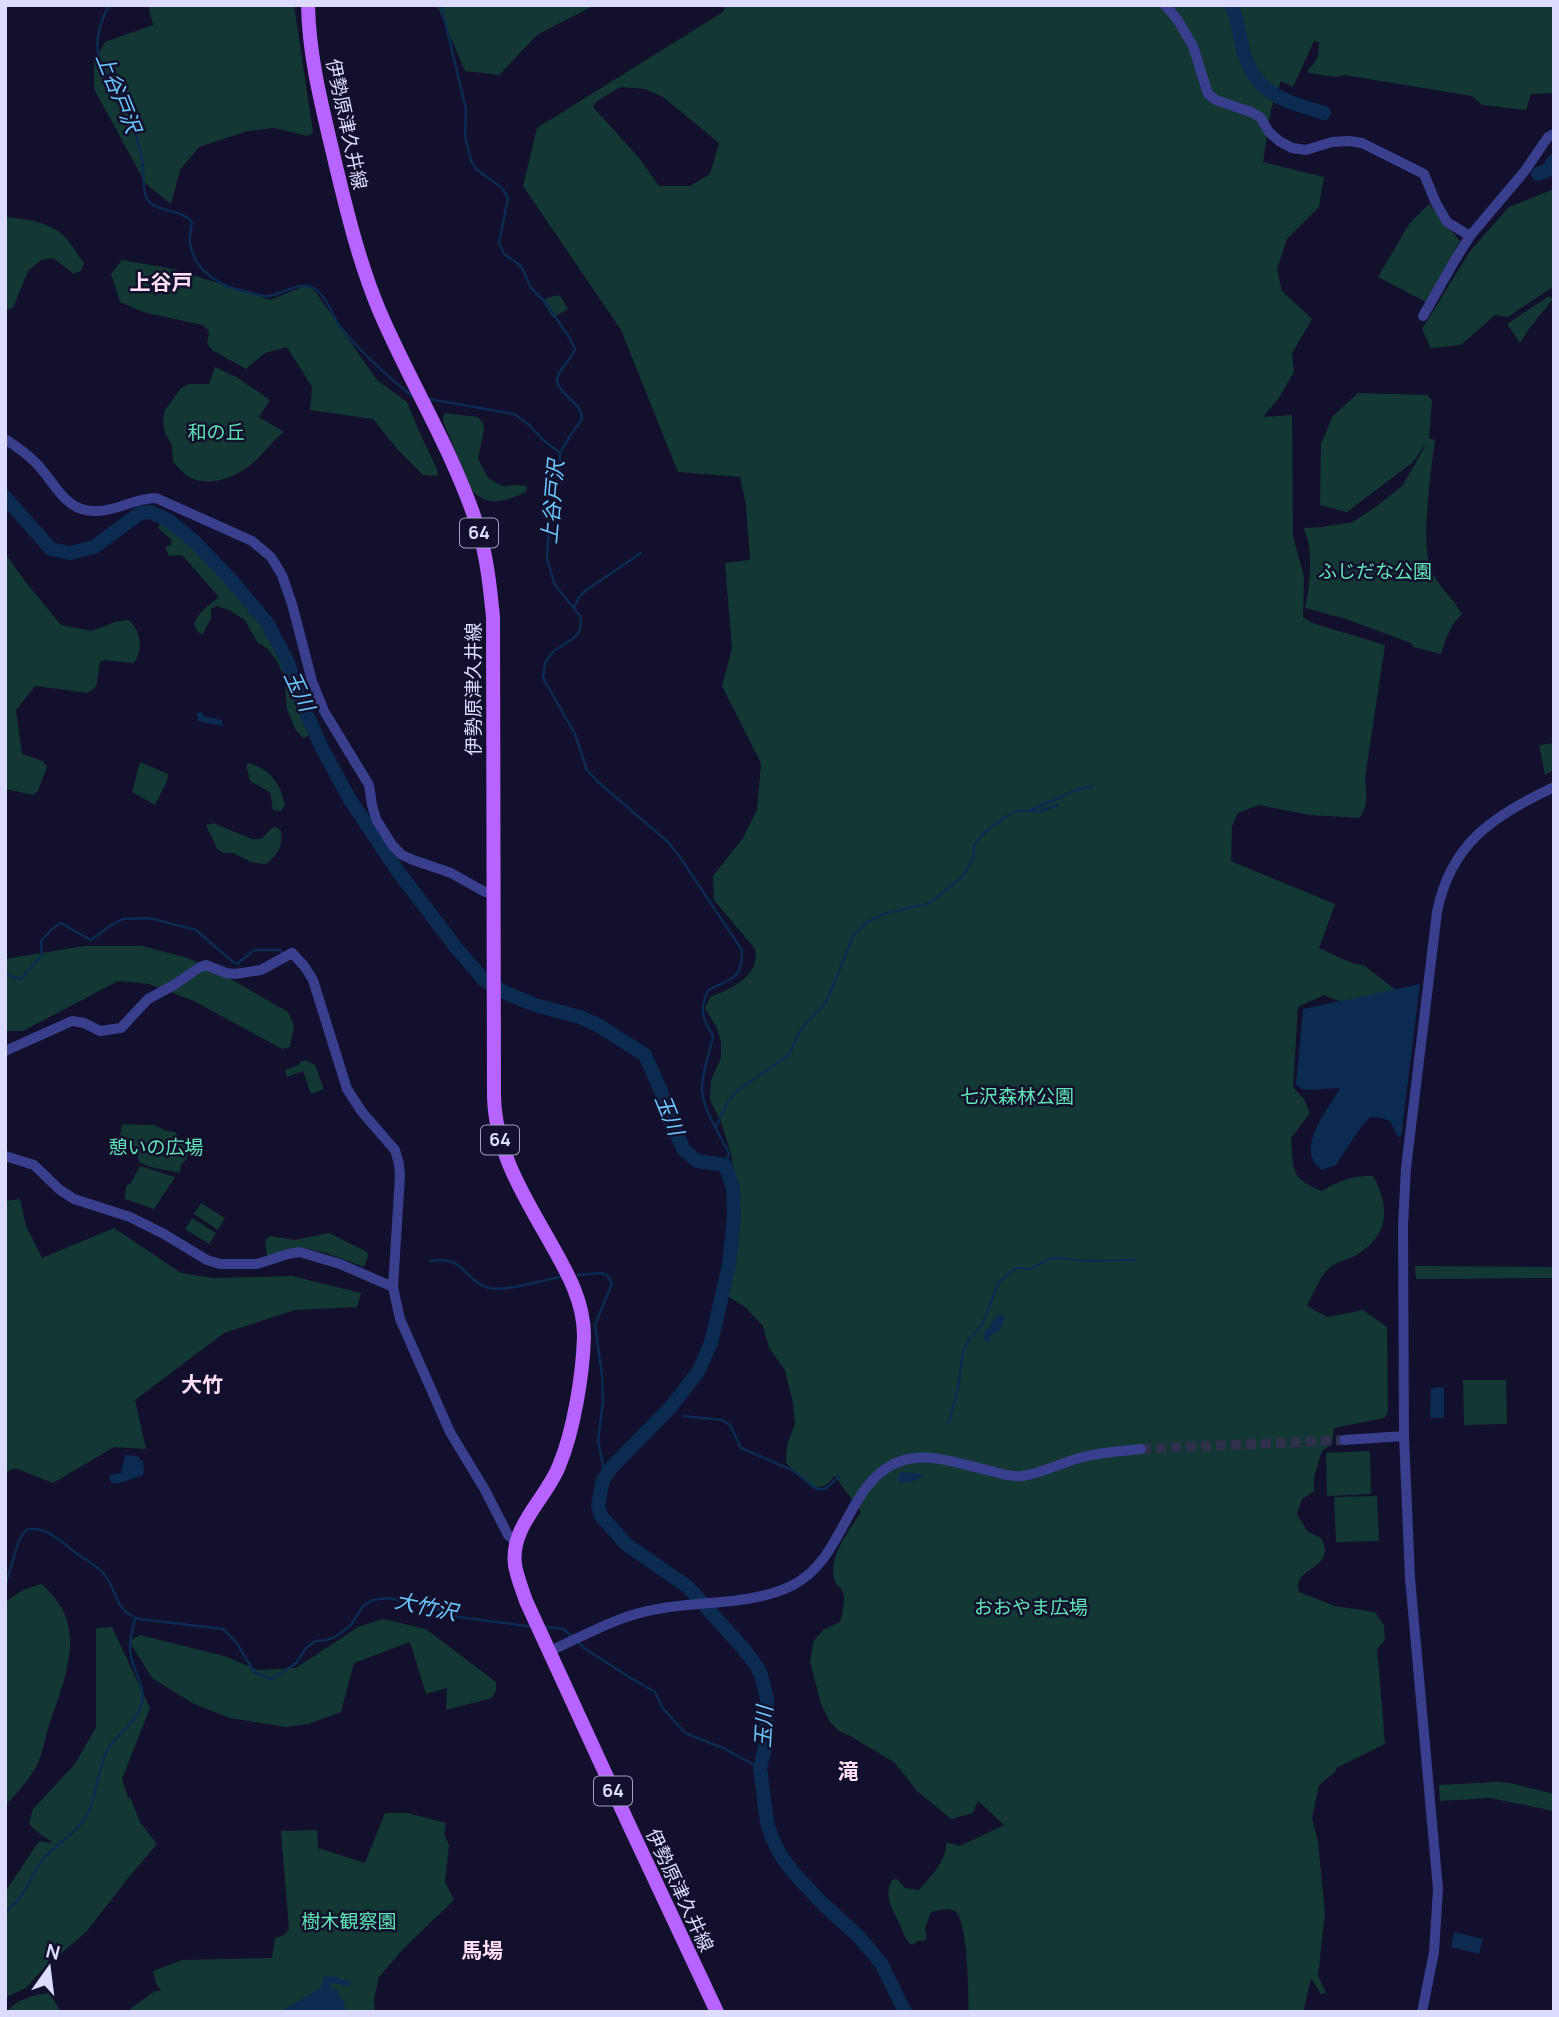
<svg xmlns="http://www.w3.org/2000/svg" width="1559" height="2017" font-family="Manrope,'Noto Sans JP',sans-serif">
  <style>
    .green { fill: #133732; fill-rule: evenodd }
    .water { fill: #0b2b51 }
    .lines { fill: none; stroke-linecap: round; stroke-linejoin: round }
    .stream { stroke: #0b2b51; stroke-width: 2.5 }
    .river { stroke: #0b2b51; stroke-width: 14 }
    .minor-tunnel { stroke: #302f4c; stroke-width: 10; stroke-dasharray: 10 5; stroke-linecap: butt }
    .minor { stroke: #393e8d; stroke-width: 10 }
    .major { stroke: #b663ff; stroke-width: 14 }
    .labels { text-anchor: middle; stroke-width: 5; stroke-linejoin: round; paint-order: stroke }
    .shield { fill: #12102c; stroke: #9f9fc0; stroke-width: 2 }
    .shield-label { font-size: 18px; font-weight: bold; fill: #dcdcff }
    .street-label { font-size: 19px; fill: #dcdcff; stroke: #12102c }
    .park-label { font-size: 19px; fill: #61e6b8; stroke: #12102c }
    .water-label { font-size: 21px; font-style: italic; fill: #6ac7ff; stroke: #12102c }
    .neighbourhood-label { font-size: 21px; font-weight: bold; fill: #ffdef6; stroke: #12102c }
  </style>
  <rect width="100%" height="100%" fill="#12102c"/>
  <path class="green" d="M148,5H294L313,133L307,136L274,128L248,131L199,147L180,170L171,204L146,184L94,89V61L105,42L153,25Z
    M437,5H595L537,35L499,75L465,71Z
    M726,5H1554V93L1531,94L1526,110L1482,105L1472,96L1344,75L1336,77L1308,73L1307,70C1318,62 1319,55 1319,42L1314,41L1293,87L1281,81L1271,109L1263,162L1324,177L1319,207L1287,239L1277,269L1282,291L1312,319L1292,353L1294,372L1279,398L1263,417L1292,415L1293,536L1304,577L1303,617L1312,623L1385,645L1365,778C1366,793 1369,806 1359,818L1310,815L1259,805L1238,813L1232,826L1231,861L1335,904L1319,948L1349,962L1365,966L1407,999L1348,1083L1346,1004L1324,995L1298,1007L1293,1087L1304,1099L1310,1113L1291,1138C1293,1169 1290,1179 1322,1191C1338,1181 1354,1175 1373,1176C1391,1208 1389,1237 1354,1256C1347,1260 1336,1262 1329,1268C1321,1275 1312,1296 1307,1306L1328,1317L1363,1310L1387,1327L1388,1412L1384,1418L1334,1428L1332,1444L1322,1451L1314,1477V1491L1302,1499L1297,1514L1307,1531L1321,1538C1339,1570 1291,1566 1299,1592L1335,1606L1375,1612L1384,1625L1385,1640L1377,1649L1385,1744L1336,1768L1335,1772L1319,1785L1312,1818L1318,1842L1325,1913L1318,1975L1326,1993L1321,1994L1311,1978L1304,2009L1307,2012H969C968,1995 969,1915 953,1910C947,1908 937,1911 931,1912L925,1928L927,1938L924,1941H918L912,1945C905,1939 903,1933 900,1925C893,1909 883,1897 892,1880L897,1879L905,1888L919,1890C931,1876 947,1861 946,1842L960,1846L1004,1825L978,1801L973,1813L951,1819L917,1791L895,1763L852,1737L839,1731L830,1722L821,1704L810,1662L813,1642L823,1630L840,1622C843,1613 846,1599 842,1590C840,1587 836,1585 835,1581C826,1559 850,1529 861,1512L835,1476L825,1486L812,1488L786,1463L787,1445L795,1424L793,1403L785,1370L769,1348L763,1326L745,1307L729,1297L727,1281L736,1226L737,1194L731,1154L721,1122L710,1100L711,1080L721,1058V1042L717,1028L705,1008L710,997C731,989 761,976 755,949L714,900L713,876L743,838L757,810L761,763L722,686L732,648L725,563L750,560L746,505L740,477L678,472L621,330L523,186L537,128L723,12ZM620,87L645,89L663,97L719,143L710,174L690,186H659L640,159L593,107L596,102Z
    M1554,189V286L1508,317L1495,315L1461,345L1431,348L1422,329L1470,251L1509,207Z
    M1429,204L1460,241L1426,302L1378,277L1409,224Z
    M5,217C23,218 50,222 64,236C71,243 77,254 84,263L81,271L74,274L53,258L41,260L28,271L13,308L5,310Z
    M122,260L174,269L270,300L310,284L377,380L407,402L418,429L437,469L438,476L423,475L398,450L373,419L310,410L312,387L287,347L265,353L246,369L212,350L207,343L209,331L203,325L146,313L120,302L111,274Z
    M557,295L561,297L568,309L553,318L542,300Z
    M1549,296L1553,299L1528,330L1520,343L1507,324Z
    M215,367L238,378L270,400L259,417L284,432C273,440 266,451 256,460C241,475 211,489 189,477C184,474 178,467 173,462L172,446L165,433L163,421L165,410L181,388L190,384H209Z
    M1358,393L1428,395L1432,401L1429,438L1435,440C1431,470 1420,545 1431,570C1438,586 1453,598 1462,614C1450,625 1446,638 1441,654L1413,647L1411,643L1346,619L1305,608C1310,587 1311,566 1309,545C1308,539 1305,534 1304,528L1322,527L1353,522L1377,506L1403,485L1428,441L1412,463L1347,512L1320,505L1321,444L1333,416Z
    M444,413L478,417L483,423L484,430L478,459L488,478L502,486L515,485L527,486L526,492C506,501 490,508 472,491L443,421Z
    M160,522L168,525L188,540L217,570L222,580L235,591H245L255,602L266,618C261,637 279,650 287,667L311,731L308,736L303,738L295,729L287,709L284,678L278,663L268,649L257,642L245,620L229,610L216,606L211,609V618L202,635L197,631L194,624C201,609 207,607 219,597L182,555L169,556L165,547L171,545L172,540L158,528Z
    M5,553L24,580L61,625L92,631L115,622L129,620C141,632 144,649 134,663L103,660L100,662L96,687L87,693L35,686L16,710L22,754L43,761L47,767L38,791L33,795L5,789Z
    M1554,743V770L1545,775L1539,745Z
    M140,762L168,774L167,781L155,805L132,792Z
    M249,763C271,770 280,783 285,805L281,811L273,810L270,792L250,781L246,765Z
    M213,823L252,839H261L272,828L276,827L281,831C283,847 278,854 266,864L251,862L233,853H223L216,848C214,837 208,834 206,825Z
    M84,946H142L185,957L219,972L288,1012L294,1025L290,1047L282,1049L194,1001L149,984L118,981L23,1031H5V959Z
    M306,1060L315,1065L324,1089L311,1094L303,1071L287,1077L285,1070L299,1065L300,1062Z
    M122,1124L154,1125L167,1131L175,1132L186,1147L191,1149L186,1160L181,1164L180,1173L150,1167L139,1162L136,1147L119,1142Z
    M140,1166L175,1177L154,1209L125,1199L126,1186L131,1183Z
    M20,1199L26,1226L42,1258L114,1228L181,1273L212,1278L292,1276L361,1293L357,1307L295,1310L224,1333L135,1400L146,1449L114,1447L53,1483L15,1468L5,1473V1201Z
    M201,1203L225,1218L218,1230L194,1214Z
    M192,1218L216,1233L209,1244L185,1229Z
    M329,1233L367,1252L368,1256L364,1267L329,1254L305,1248H294L267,1257L265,1240L270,1236L295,1240Z
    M1415,1266L1554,1267V1278L1416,1279Z
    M1463,1380H1506L1507,1424L1464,1425Z
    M1370,1451L1371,1494L1327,1496L1326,1453Z
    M1377,1496L1379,1541L1336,1542L1334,1497Z
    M41,1584C89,1623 67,1673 50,1722C46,1734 44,1746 40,1758C35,1773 17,1794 5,1805V1602L23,1590Z
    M383,1619L426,1629L496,1682V1690L492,1698L446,1710L447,1688L426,1694L410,1642L354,1663L341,1712L308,1724L285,1727L230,1718L194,1704L152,1678L129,1641L140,1635L224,1656L258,1670L296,1668L358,1627Z
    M112,1627L150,1708L122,1779L128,1798L130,1797L140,1822L157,1844L133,1872L86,1932L44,1968L27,1987L5,1998V1892L39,1841L53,1843L36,1831L29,1824L33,1809L75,1764L96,1727V1628Z
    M1497,1782L1510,1783L1554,1794V1811L1490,1798L1440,1801L1439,1785Z
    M385,1813H407L446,1823L444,1834L449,1845L445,1882L454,1900L404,1948L379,1977L374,1999L375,2012H130V2009L155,1991H161L156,1983L153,1971L182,1960L272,1958L275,1938L284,1935L289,1929L281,1831L317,1830L318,1848L365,1863Z
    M49,1993L61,2012H6C19,1999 31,1995 49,1993Z"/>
  <path class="water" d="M201,712L206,717L222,720L223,726L198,721L197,713Z
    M1420,984L1401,1137H1398L1390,1121L1381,1118L1370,1117L1356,1134L1336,1165L1322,1170C1319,1168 1316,1165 1314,1162C1301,1140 1330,1107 1340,1088L1305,1090L1296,1085L1303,1009Z
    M998,1314L1004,1315C1005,1326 1001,1331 991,1335L989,1342L984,1341L985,1331L989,1328Z
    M1444,1387V1418H1430L1431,1388Z
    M125,1455L137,1456L143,1461L144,1472L142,1476C131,1478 123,1484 112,1483L109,1479L110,1475L121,1473Z
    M901,1472L918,1473L923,1475L921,1478L911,1482H899L897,1477Z
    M1454,1932L1483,1939L1479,1954L1451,1947Z
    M332,1976L351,1982L350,1986L331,1983L330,1988L338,1990L340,1998L344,2001L346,2012H280L321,1987L324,1977Z"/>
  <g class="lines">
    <path class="stream" d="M109,5C101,21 94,39 99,57C103,74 118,87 126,103C133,119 137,138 141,155C145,167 141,194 149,202C161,213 181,209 192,222C191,229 189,237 190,243C194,272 221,287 248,292C254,294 262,297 269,296C284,295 299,279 315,289C328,297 332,318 342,329C363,355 386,375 412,396
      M441,5L466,109L465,136L471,161L476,169L502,188L508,198L499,243L504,254L516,262L522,268L531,288L546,303L569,337L575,349C572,359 555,373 557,381C560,396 587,406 581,421C579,424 576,427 574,430C569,437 565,445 560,453
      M429,399L514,414L528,424L542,439L560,453V469L549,528L547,559L555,585L580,616L581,623L579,632L574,638L554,651L549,657L545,663L543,678L575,734L587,770L597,781L668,842L680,857L742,950C743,979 731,979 708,990C699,1011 702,1017 713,1036C710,1054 701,1073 702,1091C704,1110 720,1136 729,1153L725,1165
      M574,608L578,599L585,591L641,553
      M1031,810L1074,791L1093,786
      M5,971L12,977L21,979L42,955L41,941L54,927L61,923L91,940L110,926L123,919L149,918L196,930L233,962L237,964L254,950H280L283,953
      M716,1127L727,1103L738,1090L789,1055L799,1033L807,1022L826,1003L853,936L867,922L886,913L927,904L935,899L963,876L974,857V845L984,833L1005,817L1016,811H1040L1058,805
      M430,1261C466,1255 462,1280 489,1288C505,1292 542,1280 561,1277
      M578,1275L601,1273L607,1275L612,1283L595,1325L602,1375L603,1401L598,1441L603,1464V1480
      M668,1409L673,1413
      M683,1416L722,1420L730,1425L741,1448L794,1471L816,1489H825L839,1477
      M949,1423L958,1389L963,1352L969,1339L982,1325L999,1282L1016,1268L1030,1269L1049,1259L1059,1258L1088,1261L1135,1260
      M5,1586L19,1540L26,1530C47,1524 66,1547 82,1557C91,1563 97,1566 104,1574C119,1592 112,1609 139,1619L223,1629L236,1642L255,1673L272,1679L296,1663L306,1648L315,1641L326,1640L335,1637L351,1625L363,1606L373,1600L389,1598L429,1606L458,1617L534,1627
      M544,1627L564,1629L572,1637
      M577,1641L584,1648L629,1677L655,1692L662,1707L685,1733L723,1748L760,1768
      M5,1913C10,1908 16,1903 20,1897C30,1885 34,1869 45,1857C59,1842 77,1833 87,1815C98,1795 96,1770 108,1749C118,1733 138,1722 142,1702C145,1686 134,1672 131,1656C128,1645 132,1631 135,1619"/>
    <path class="river" d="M1231,5C1239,21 1239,37 1244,53C1257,96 1286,101 1324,113
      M1538,174L1548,170L1554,161
      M5,497L51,549L70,553L94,547L140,513L150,512L168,520L194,541L233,582L267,623L287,660L300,699L322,748L349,798L397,870L458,950L484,980L506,993L535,1005L580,1017L598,1025L645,1055L661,1091L666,1111L684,1150L697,1161L725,1165L733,1187L734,1217L729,1265L711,1343L698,1372L670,1408L612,1467L603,1480L598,1505L601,1516L626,1544L688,1587L742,1647L756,1665L761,1675L767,1699L766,1743L760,1768L767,1822L772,1838L780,1854L793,1872L820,1901L859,1937L881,1963L905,2012"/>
    <path class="minor-tunnel" d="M1141,1449L1344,1440"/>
    <path class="minor" d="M1165,5L1177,19L1193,46L1208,94L1216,100L1251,112L1260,117L1269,132L1279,141L1292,148L1306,150L1332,142L1349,141L1362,143L1424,174L1436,203L1447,222L1470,236
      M1423,316L1455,260L1470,236L1524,172L1548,137L1554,134
      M5,439C16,446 27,454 36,463C55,482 65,513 97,511C118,511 134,498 156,498L252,541L271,557L282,575L292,604L312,681L324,711L369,785L372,805L376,819L392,845L402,855L413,860L451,873L485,892L493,893
      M5,1051L72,1021L84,1023L100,1031L121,1028L148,999L174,985L200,967L206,965L226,973L235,974L261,970L292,953L305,967L313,980L347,1089L362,1112L395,1150L399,1164L400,1176L393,1287L400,1319L450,1432L485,1490L508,1535L516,1542
      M5,1156L34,1165L60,1190L74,1199L130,1217L164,1234L207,1260L220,1264H257L288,1254L300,1252L340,1264L393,1287
      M1344,1440L1404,1436
      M550,1651C586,1635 619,1615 658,1609C700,1601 755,1605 793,1585C838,1562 844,1504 880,1473C914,1444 954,1463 991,1471C1001,1474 1012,1477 1022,1476C1043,1473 1063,1462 1083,1457C1102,1452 1122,1451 1141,1449
      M1422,2012L1434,1952L1438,1889L1410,1578L1404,1436L1403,1225L1406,1168L1437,912C1451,842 1494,816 1554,787"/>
    <path class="major" d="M308,5C309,59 323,110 335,162C347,212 359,262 379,310C410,383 454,452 478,528C487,557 490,587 493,617L494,1096C495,1151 524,1196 550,1242C567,1272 584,1301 584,1336C583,1374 574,1430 559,1466C546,1499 510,1526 515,1565C517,1577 522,1589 526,1601L630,1827L717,2012"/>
  </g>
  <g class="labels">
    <g class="shield">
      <rect x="460" y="518.5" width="38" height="29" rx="5"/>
      <rect x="481" y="1125.5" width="38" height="29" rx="5"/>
      <rect x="594" y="1776.5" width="38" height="29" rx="5"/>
    </g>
    <g class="shield-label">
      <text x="479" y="539">64</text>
      <text x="500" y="1146">64</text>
      <text x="613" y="1797">64</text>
    </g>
    <g class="street-label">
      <text transform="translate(347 124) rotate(78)" y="7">伊勢原津久井線</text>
      <text transform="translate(473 689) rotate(-90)" y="7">伊勢原津久井線</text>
      <text transform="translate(680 1890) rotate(65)" y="7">伊勢原津久井線</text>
    </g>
    <g class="park-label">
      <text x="216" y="439">和の丘</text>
      <text x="1375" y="578">ふじだな公園</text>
      <text x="1017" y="1103">七沢森林公園</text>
      <text x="156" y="1154">憩いの広場</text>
      <text x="1031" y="1614">おおやま広場</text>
      <text x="349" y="1928">樹木観察園</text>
    </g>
    <g class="water-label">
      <text transform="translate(118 93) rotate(68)" y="7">上谷戸沢</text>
      <text transform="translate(553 502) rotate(-85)" y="7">上谷戸沢</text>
      <text transform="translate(299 691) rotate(65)" y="7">玉川</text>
      <text transform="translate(669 1115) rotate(68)" y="7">玉川</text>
      <text transform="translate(426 1607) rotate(12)" y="7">大竹沢</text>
      <text transform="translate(764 1727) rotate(-87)" y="7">玉川</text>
    </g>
    <g class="neighbourhood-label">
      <text x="161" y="290">上谷戸</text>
      <text x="202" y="1392">大竹</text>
      <text x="848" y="1779">滝</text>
      <text x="482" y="1958">馬場</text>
    </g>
  </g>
  <rect width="1559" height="2017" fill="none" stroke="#dcdcff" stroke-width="14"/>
  <g transform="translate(49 1968) rotate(14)" stroke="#12102c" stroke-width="5" paint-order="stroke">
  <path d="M0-5L12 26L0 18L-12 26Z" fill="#dcdcff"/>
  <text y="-10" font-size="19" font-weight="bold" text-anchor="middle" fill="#dcdcff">N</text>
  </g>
</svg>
